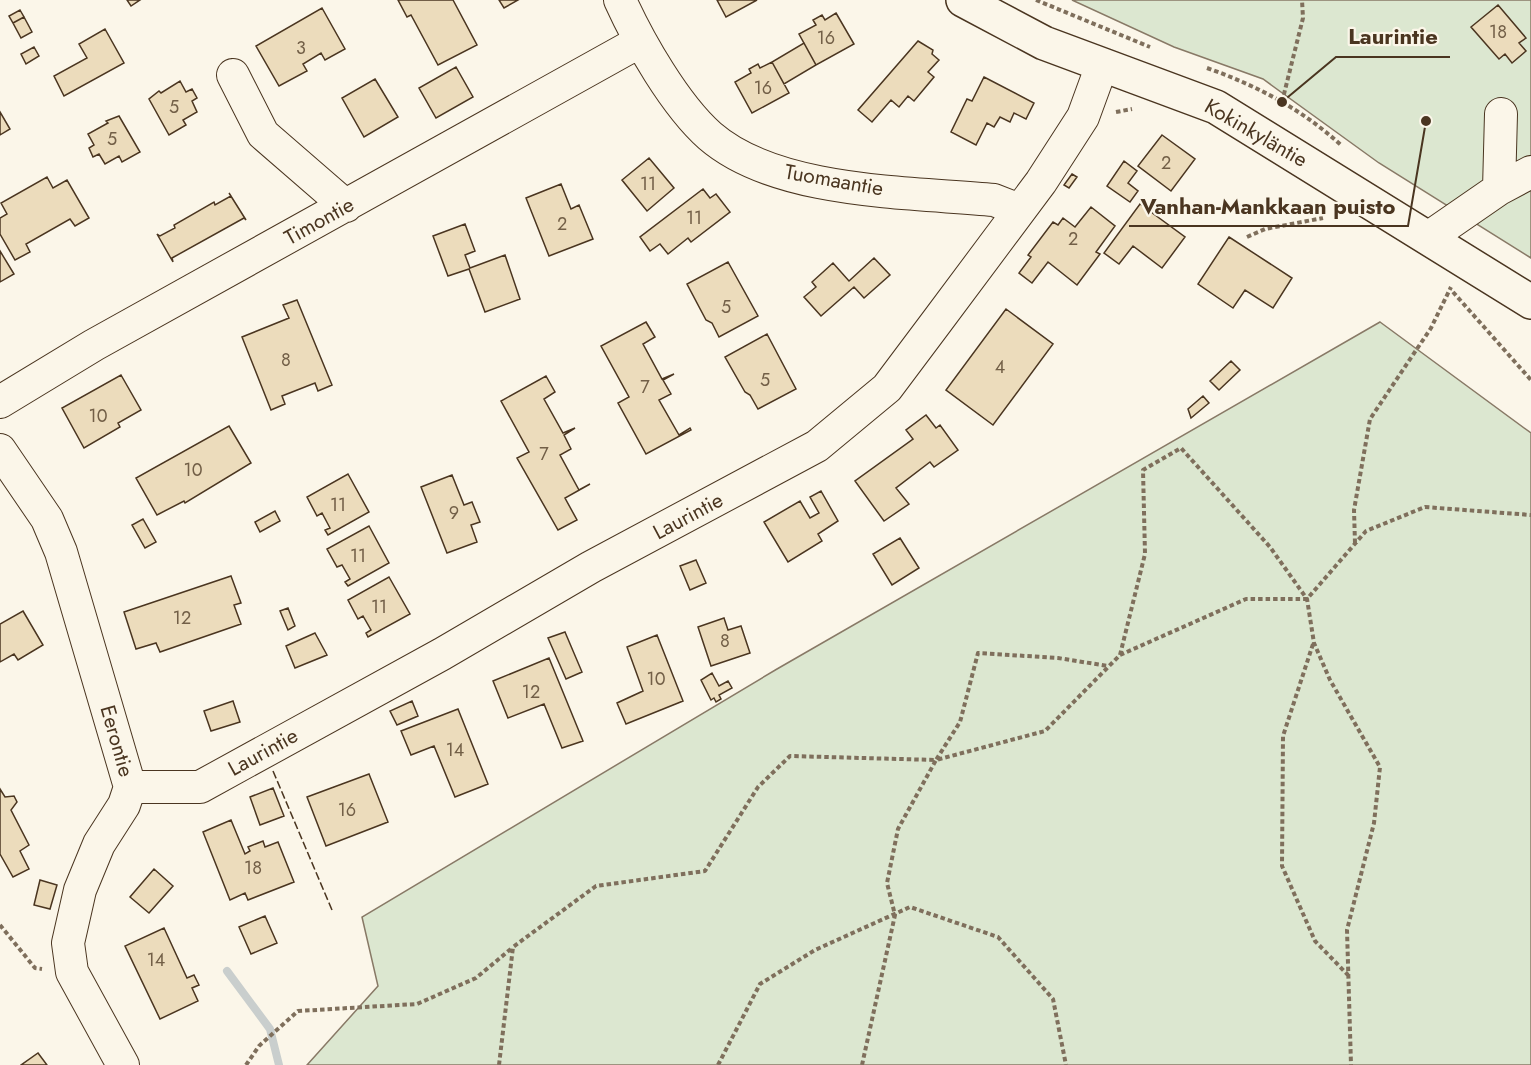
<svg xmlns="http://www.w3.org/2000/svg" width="1531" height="1065" font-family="Jost,sans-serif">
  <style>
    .green { fill: #dce7d0; stroke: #887966; stroke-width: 1.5 }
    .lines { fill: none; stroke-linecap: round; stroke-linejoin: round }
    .stream { stroke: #c9cecd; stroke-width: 8 }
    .building { fill: #ecdcbc; stroke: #4a3520; stroke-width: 1.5 }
    .minor-casing { stroke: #4a3520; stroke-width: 34 }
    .major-casing { stroke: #4a3520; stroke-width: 36 }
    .path { stroke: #7f6f5c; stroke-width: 4; stroke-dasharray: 4.5 3; stroke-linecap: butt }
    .minor { stroke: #fbf6e9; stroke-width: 32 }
    .major { stroke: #fbf6e9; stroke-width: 33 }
    .fence { stroke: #4a3520; stroke-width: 1.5; stroke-dasharray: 8 3; stroke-linecap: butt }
    .labels { text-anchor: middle; stroke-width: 4.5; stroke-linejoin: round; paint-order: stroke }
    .number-label { font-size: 18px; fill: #725f47 }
    .street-label { font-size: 21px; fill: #4a3520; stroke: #fbf6e9 }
    .leader { fill: none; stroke: #4a3520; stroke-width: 2 }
    .callout-dot { fill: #4a3520; stroke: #fbf6e9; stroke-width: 2 }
    .callout-label { font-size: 22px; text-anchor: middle; font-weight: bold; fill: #4a3520; stroke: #fbf6e9; stroke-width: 4.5; stroke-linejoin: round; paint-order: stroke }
  </style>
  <rect width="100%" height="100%" fill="#fbf6e9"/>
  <path class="green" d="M1072,0H1531V258L1379,163L1263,79L1174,47Z
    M1380,322L1531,433V1065H307L378,986L362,917L777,669Z"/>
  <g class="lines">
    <path class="stream" d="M227,971L270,1029L279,1065"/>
  </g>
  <path class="building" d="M127,0H140L131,6Z
    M398,0H453L477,45L438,65L411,15L407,17Z
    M499,0H518L504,8Z
    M717,0H757L726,17Z
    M1498,5L1526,38L1519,43L1526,51L1512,63L1505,54L1499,59L1471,27Z
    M322,8L345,49L325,60L321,53L303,64L307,71L279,86L256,46Z
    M20,10L24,17L13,23L9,16Z
    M836,13L854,44L816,65L799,34L816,25L813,20L822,15L825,20Z
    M24,17L32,32L21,38L13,23Z
    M105,29L124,63L64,96L54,76L87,58L79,44Z
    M918,41L933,50L932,54L939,60L928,72L934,77L914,101L908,96L899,107L891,100L872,122L858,110Z
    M804,43L816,65L784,84L772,62Z
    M34,47L39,56L26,64L21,54Z
    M772,62L789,93L752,113L735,82L751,73L749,69L758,64L760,68Z
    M456,67L473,97L436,118L419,88Z
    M984,77L1034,103L1026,119L1014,113L1010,122L1000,117L994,127L987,123L976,145L951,132L967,99L972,101Z
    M375,79L398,117L364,137L342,98Z
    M180,81L186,92L192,89L197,98L192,101L197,112L183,120L186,125L169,135L149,99L159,91L161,93Z
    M0,112L10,129L0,135Z
    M119,116L140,152L122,162L119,156L105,164L99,154L93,157L89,148L94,145L88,134L108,123L106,121Z
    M1162,135L1195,159L1171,191L1138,166Z
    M649,158L674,188L647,211L622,180Z
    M1124,161L1137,171L1128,183L1138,191L1130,202L1107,186Z
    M1072,174L1077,177L1069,188L1064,185Z
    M47,177L53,188L67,180L89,218L75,226L70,219L26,244L30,252L15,260L0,234V218L7,214L1,203Z
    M561,184L571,209L579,205L593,239L549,256L526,198Z
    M703,189L710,198L716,194L730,212L691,242L688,238L668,254L660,244L650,251L640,237Z
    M229,193L246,220L244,218L172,258L173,262L157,234L160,236L175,228L174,225L214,202L215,205L231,196Z
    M1140,204L1185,237L1162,268L1133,246L1119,264L1104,253Z
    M1091,207L1115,226L1096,252L1100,254L1077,285L1048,262L1032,283L1019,273L1031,257L1028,255L1053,222L1058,225L1063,218L1075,227Z
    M465,224L475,251L465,255L470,268L505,255L520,299L485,312L469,269L448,276L433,236Z
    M1229,237L1292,278L1273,308L1245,290L1233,308L1198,284Z
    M0,251L14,274L0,282Z
    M874,258L890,275L864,298L854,287L821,316L804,297L816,287L812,282L833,263L849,281Z
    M728,262L758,316L719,337L712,323L706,320L687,284Z
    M297,300L332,385L318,391L315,383L282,396L285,404L271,410L242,337L289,318L283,305Z
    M1006,309L1053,344L993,425L946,390Z
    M646,322L655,337L643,344L662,379L674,374L663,380L671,394L659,400L679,435L690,428L691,430L646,454L618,403L629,397L601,346Z
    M767,334L796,389L758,409L750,395L745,392L725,357Z
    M1231,361L1240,370L1219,390L1210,381Z
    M121,375L141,410L118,423L120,427L84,448L62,408Z
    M546,376L555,392L544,399L563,433L575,428L564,435L571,449L560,455L579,490L590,484L565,498L577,520L558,530L517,458L529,452L501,401Z
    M1203,396L1209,403L1191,418L1188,409Z
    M926,415L936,428L940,425L958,450L934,467L930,462L896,488L909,504L884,521L855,481L913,439L906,430Z
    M229,426L251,463L185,503L184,501L157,515L136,478Z
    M348,474L369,512L328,535L325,530L330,528L322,513L317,516L307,497Z
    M452,475L464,505L472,502L480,522L471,525L477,542L447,553L421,487Z
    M821,491L838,521L818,534L822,541L788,562L764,522L800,501L810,518L819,513L810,497Z
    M275,511L280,521L260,532L255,522Z
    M143,519L156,542L145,548L132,525Z
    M369,526L389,563L348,586L345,582L350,579L342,565L337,567L327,549Z
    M900,538L919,568L892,585L873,554Z
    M696,560L706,583L690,590L680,566Z
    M231,576L241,603L234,605L241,624L160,652L156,643L136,649L124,612Z
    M389,577L410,614L368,637L366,633L371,630L363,616L358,619L348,600Z
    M288,608L295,626L288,630L280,611Z
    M23,611L43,645L18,660L14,654L0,662V624Z
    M724,618L728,630L741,626L750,653L711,666L698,627Z
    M565,632L582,672L566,679L548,638Z
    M315,633L327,655L295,668L286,646Z
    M657,635L683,701L626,724L617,703L643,691L627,647Z
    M549,658L583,741L562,748L544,704L508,718L493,681Z
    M712,673L719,686L728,681L732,688L719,695L721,699L716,702L714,698L711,700L701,680Z
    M233,701L240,722L211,731L204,711Z
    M412,701L418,716L397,725L390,711Z
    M458,709L488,784L455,797L434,746L411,755L401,731Z
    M369,774L388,822L326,846L307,797Z
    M273,788L284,816L260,825L250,797Z
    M0,789L5,797L14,796L17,802L11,810L29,845L20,851L29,869L13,877L0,854Z
    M231,820L245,854L250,851L248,847L263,841L265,847L278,842L294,882L248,900L245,893L230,900L203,832Z
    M154,869L173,886L149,913L130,897Z
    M40,880L57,885L50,909L34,905Z
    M265,916L277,943L251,954L239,927Z
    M164,928L187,978L194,975L199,985L192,988L198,1001L160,1019L125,946Z
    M38,1053L47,1065H21Z"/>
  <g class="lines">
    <defs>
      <path id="minor" d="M620,0C639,42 675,105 710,136C777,194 910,192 994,200L1019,210
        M233,75L263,134L346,206
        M1499,189L1501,114
        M1428,238L1499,189L1531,172
        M0,402L94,345L639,42
        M0,450L47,519L61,552L130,787L124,805L99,844L80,890L68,943L72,972L123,1065
        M130,787H200L442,654L591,567L817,446L887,388L938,320L1041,182L1083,117L1102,65"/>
      <path id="major" d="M963,0L1044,43L1216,107L1531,302"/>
    </defs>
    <use href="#minor" class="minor-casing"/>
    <use href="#major" class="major-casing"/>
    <path class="path" d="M1036,0L1150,47
      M1207,68C1258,86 1303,110 1342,146
      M1282,102L1303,18L1302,0
      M1116,112L1132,109
      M1247,237L1265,229L1323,218
      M1453,292L1531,380
      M1355,543L1354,510L1370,419L1431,328L1451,287
      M1313,644L1283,736L1282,866L1315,941L1348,975
      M1120,655L1145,554L1143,470L1181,448L1270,547L1307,599L1314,643L1330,680L1380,767L1374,823L1347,930L1351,1065
      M0,925L35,968L42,969
      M246,1065L259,1046L298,1011L417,1004L476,978L512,948
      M499,1065L513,947L596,886L705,871L758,787L790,756L936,760L960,722L978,653L1058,658L1108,666
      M718,1065L760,984L815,950L910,907L998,937L1053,999L1066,1065
      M862,1065L895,915L887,883L898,829L936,760L1045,731L1120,655L1246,599H1307L1366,531L1425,507L1531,515"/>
    <use href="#minor" class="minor"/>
    <use href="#major" class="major"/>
    <path class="fence" d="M273,771L332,910"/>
  </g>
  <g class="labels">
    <g class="number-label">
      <text x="1498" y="38">18</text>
      <text x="826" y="44">16</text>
      <text x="301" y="54">3</text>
      <text x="763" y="94">16</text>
      <text x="174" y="113">5</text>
      <text x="112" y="145">5</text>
      <text x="1166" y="169">2</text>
      <text x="648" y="190">11</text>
      <text x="694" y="224">11</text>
      <text x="562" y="230">2</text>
      <text x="1073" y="245">2</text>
      <text x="726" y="313">5</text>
      <text x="286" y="366">8</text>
      <text x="1000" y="373">4</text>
      <text x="765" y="386">5</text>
      <text x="645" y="393">7</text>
      <text x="98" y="422">10</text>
      <text x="544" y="460">7</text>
      <text x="193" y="476">10</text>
      <text x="338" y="511">11</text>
      <text x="454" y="519">9</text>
      <text x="358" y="562">11</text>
      <text x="379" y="613">11</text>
      <text x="182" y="624">12</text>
      <text x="725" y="647">8</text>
      <text x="656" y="685">10</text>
      <text x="531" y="698">12</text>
      <text x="455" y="756">14</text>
      <text x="347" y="816">16</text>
      <text x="253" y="874">18</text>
      <text x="156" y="966">14</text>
    </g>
    <g class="street-label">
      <text transform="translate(1256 133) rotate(30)" y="7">Kokinkyläntie</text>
      <text transform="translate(834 180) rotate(10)" y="7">Tuomaantie</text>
      <text transform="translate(319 221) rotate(-29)" y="7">Timontie</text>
      <text transform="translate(688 516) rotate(-28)" y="7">Laurintie</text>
      <text transform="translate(117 741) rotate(74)" y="7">Eerontie</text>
      <text transform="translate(263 752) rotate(-29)" y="7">Laurintie</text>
    </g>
  </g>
  <path class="leader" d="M1282 102L1336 57H1450M1426 121L1408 226H1129"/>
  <g class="callout-dot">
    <circle cx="1282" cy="102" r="6"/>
    <circle cx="1426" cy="121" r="6"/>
  </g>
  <g class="callout-label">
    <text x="1393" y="44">Laurintie</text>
    <text x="1268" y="214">Vanhan-Mankkaan puisto</text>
  </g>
</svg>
